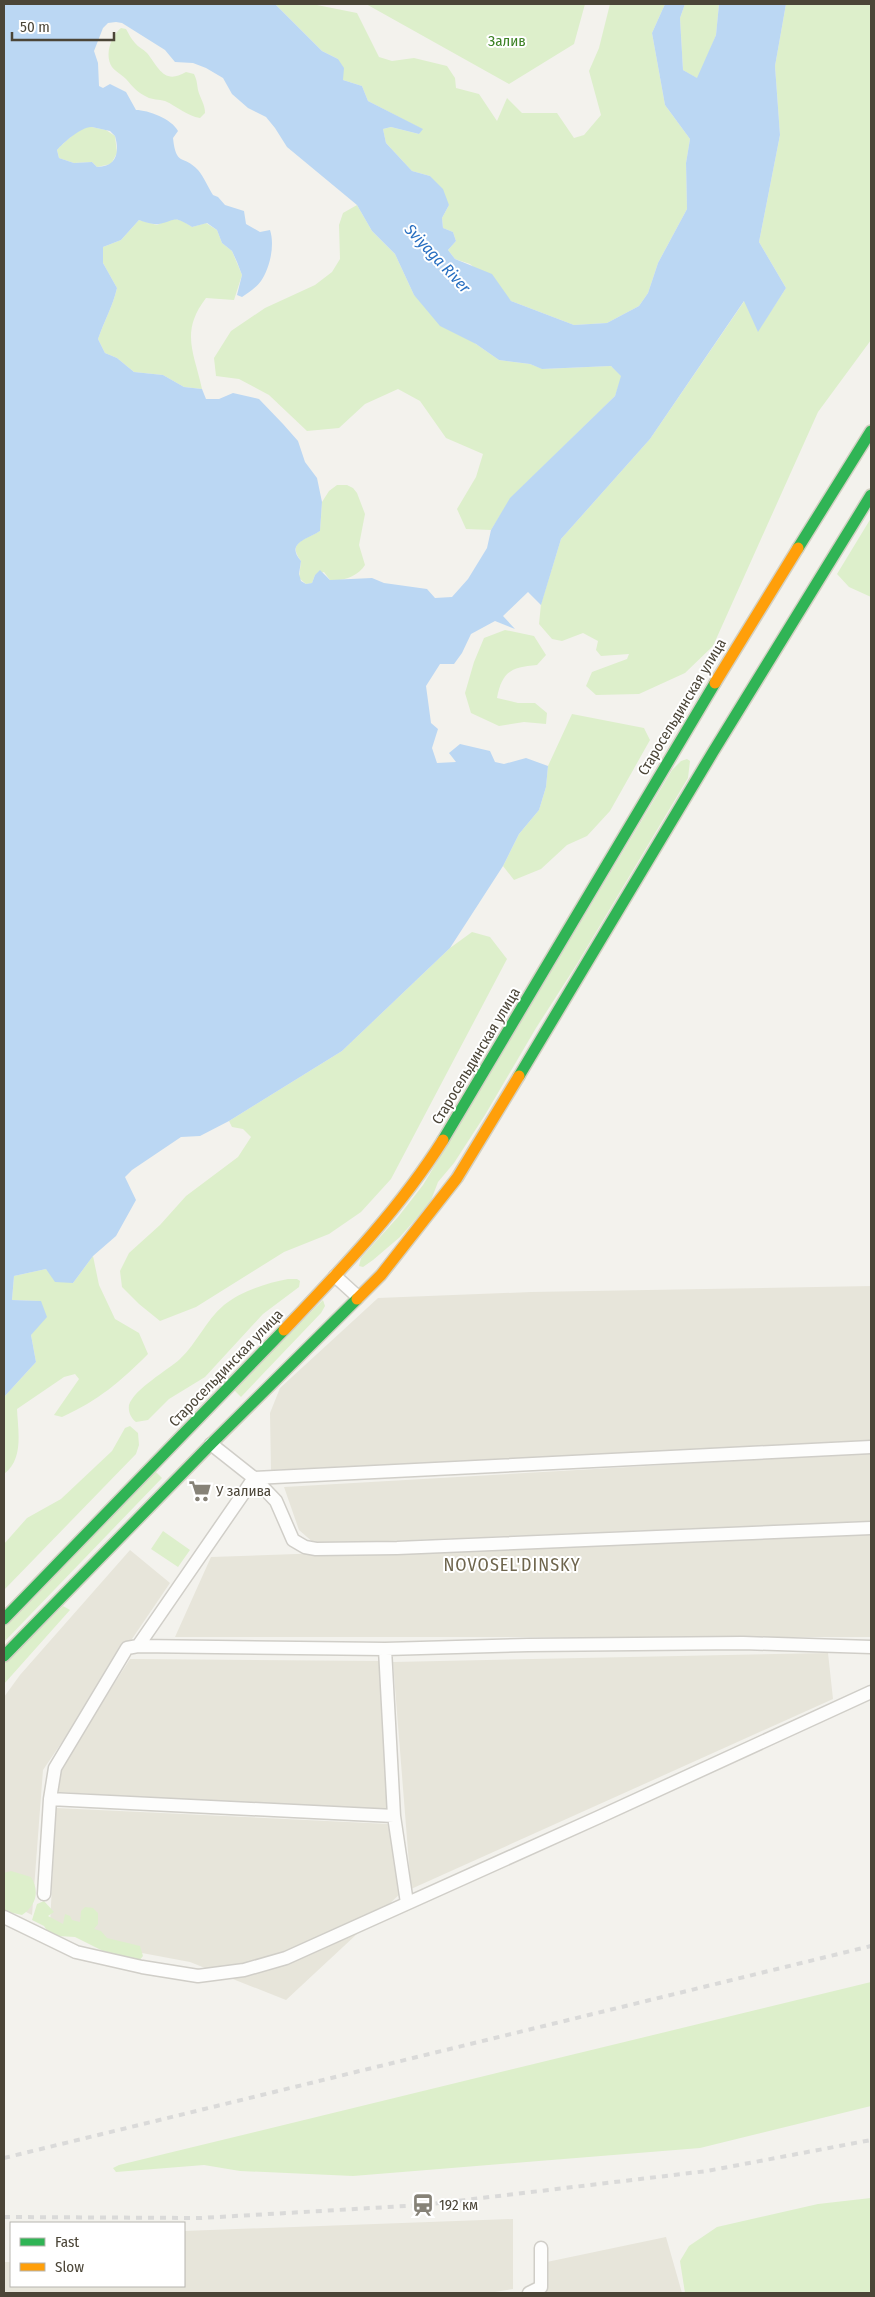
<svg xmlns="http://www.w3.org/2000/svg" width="875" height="2297" font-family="'Fira Sans Condensed',sans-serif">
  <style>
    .residential { fill: #e7e5da }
    .green { fill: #ddefcb }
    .water { fill: #bbd7f3; fill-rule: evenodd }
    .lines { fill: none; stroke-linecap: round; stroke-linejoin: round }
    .street-casing { stroke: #d0cec8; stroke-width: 15 }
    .fast-casing { stroke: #d3d0c3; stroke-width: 14 }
    .slow-casing { stroke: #d3d0c3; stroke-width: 14 }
    .street { stroke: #fdfdfc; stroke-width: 12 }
    .fast { stroke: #30b455; stroke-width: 11 }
    .slow { stroke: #ff9f0a; stroke-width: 11 }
    .rail { stroke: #dadad9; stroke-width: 4; stroke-dasharray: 6 6; stroke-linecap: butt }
    .labels { text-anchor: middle; stroke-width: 4; stroke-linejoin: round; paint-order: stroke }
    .park-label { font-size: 15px; fill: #3d8225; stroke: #fff }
    .street-label { font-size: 15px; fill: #4b4537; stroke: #fff }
    .poi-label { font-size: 15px; fill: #4b4537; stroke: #fff; text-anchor: start }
    .water-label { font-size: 16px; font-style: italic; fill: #276ec0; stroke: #fff }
    .quarter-label { font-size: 18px; letter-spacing: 1px; fill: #6e654d; stroke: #fff }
  </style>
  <rect width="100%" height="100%" fill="#f3f2ed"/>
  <path class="residential" d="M871,1286V1442L271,1470L270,1413L280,1388L378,1298L531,1292Z
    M871,1453V1521L315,1544L299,1530L284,1487Z
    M871,1534V1637H175L211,1557Z
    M130,1550L170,1583L43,1770L32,1915L4,1901V1697L20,1675Z
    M828,1653L833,1699L411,1889L393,1662Z
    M130,1659L380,1661L388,1811L59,1792L60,1768Z
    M56,1808L389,1824L401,1893L286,2000L190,1962L110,1947L50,1924Z
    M513,2219V2289L489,2293H4V2262H11V2286H184V2231Z
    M666,2237L682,2293H547L542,2263Z"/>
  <path class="green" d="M275,4H312L357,13L379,57L392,61L414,58L447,66L455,78L456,88L479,94L497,121L507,98L522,113H557L574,138L584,135L601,115L589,71L599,48L610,4H665L652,33L665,105L690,139L686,163L687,209L658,263L648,293L639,306L607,323L574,325L511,301L470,264L455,259L448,250L456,241L453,232L443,228L442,218L449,205L430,176L412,171L386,143L383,129L391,127L419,134L422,129L368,101L362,86L343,80L338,59L322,51Z
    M366,4H585L574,44L509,84Z
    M685,4H719L716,35L698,79L683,70L680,18Z
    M786,4H871V340L818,412L713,646L685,673L639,694L596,695L586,686L592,672L627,659L629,654L601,656L596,650L598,641L583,633L562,641L552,639L539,624L541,604L561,539L650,439L745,300L758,331L786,288L759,242L780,135L775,66Z
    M121,28L126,29C129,34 131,39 135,43C138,47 143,49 147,53C159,68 164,85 186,72L194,74C197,80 197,84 198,90C200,98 205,104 205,113L200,118C187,116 178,107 165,101C159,99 152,100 147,97C138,93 132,86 126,79C122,75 115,71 112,67C104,55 111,36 121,28Z
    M87,126L106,130L115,136L117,153L111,164L97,167L92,162L74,163L59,158L57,150C62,144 79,129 87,126Z
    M357,205L372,231L395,254L414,295L476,344L499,360L530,364L543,369L611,366L622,376L615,396L511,498L491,530L466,529L457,509L476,477L483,454L446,438L420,401L398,389L365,404L339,428L307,431L269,395L239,379L216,376L214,358L231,331L265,308L315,285L332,272L340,259L339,225L343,213Z
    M172,218L183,221L192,227L206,223L217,230L222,243L232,251L242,275L234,300L206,298C180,332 194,352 202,389L184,387L163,375L134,372L117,358L105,353L98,339C104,321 113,306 117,288L103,263V247L121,240L139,220L157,225Z
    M337,485H347L353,488L357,493L365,514L359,545L365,565C358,576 343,582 330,580L324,572L315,575L312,583L306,584L299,578L301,561C286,542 307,539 320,531L322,502L329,491Z
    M871,518V597L849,587L837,574Z
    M505,630L534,636L546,655L537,665C512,667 502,671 497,698L518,703H535L547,713L546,724L524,722L499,726L471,713L465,693L474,662L484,638Z
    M572,714L644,728L650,740L610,811L587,836L567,845L541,869L514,880L503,866L519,834L539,810L546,787L548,766Z
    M687,759L690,761L688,778L577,964L536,1028L485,1115L454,1163L438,1182L430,1203L400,1237L373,1260L363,1267L359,1266L361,1258L398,1217L423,1185L672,770L681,761Z
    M472,932L490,937L507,959L391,1179L361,1212L329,1234L284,1252L196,1307L160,1321L139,1304L122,1287L120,1271L129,1253L160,1225L186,1196L238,1157L251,1137L243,1129L232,1127L229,1121L342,1051L450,948Z
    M93,1256L99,1285L115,1319L139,1333L148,1354C120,1382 99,1400 62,1417L54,1415L79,1379L75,1374L64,1377L17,1409C18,1431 24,1459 4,1474V1397L36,1362L31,1335L41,1301L12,1300L14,1276L46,1269L73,1283Z
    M288,1279H297L300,1281L299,1287L263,1314L205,1377L169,1399L148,1420L136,1422C131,1418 128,1412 129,1405C134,1389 168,1370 180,1359C197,1343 206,1320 224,1305C241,1291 267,1283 288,1279Z
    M323,1300L325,1306L321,1313L241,1397L233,1389Z
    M130,1426L138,1433L139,1445L136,1454L4,1590V1544L27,1518L61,1499L112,1451L125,1428Z
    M154,1470L162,1478L4,1642V1624Z
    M163,1531L190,1550L178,1567L151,1549Z
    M63,1606L70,1610L4,1684V1664Z
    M11,1871L31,1877C40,1891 36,1906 22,1915L4,1911V1873Z
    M44,1901L54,1912L48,1916L63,1924L65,1914L70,1916L72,1920L80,1922L81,1911L85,1907L93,1908L98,1913V1924L94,1929L101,1931L107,1938L140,1946L143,1956L139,1961L103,1951L75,1937L58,1936L48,1932L44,1926L32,1920L37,1904Z
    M871,1982V2106L700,2148L353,2176L240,2171L204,2165L116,2172L113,2168L119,2165Z
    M871,2198V2293H685L680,2261L689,2246L717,2227L818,2204Z"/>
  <path class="water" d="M4,4H275L322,51L338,59L344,68L343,80L362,86L368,101L423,129L419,134L391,127L383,129L386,143L412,171L430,176L443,189L449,205L442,218L443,228L453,232L456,241L448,250L455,259L492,274L511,301L574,325L607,323L639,306L648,293L658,263L687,209L686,163L690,139L665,105L652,33L665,4H685L680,18L683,70L697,78L716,35L719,4H786L775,66L780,135L759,242L786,288L758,332L744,301L650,439L561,539L541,605L528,592L503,616L515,629L495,621L471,634L462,653L454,664H440L426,686L431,723L438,729L432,748L437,763L456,762L449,753L460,744L490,751L495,762L504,764L526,758L548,766L546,787L539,810L519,834L503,866L450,948L342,1051L229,1121L200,1136L181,1137L132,1170L125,1177L136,1200L116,1236L93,1256L73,1283L55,1282L46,1269L14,1276L12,1300L41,1301L47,1317L31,1335L36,1362L4,1397ZM116,22L122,23L165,50L175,62L193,63L206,68L223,78L232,94L248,108L266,117L275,128L287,147L357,205L372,231L395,254L414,295L440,326L476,344L499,360L530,364L542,369L611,366L621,376L615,396L510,498L491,530L487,548L468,579L452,597L435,598L427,589L384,583L372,578L330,580L320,570L315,575L312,583L306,584L301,581L299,574L301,561C285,543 308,539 320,531L322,502L317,478L305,462L298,441L283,424L259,399L233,393L219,399H206L202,389L184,387L163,375L134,372L117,358L105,353L98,339C104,321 113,306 117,288L103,263V247L121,240L139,220C145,222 153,225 159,224C177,220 173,215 192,227L207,223L217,230L222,243L232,251L237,262L242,275L237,295L242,297C248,293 257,287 261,281C270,268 275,245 270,230L260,232L246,224L244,211L225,205L218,197L213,195C208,187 204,177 198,170C183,154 176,167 173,138L178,131C172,119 148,110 136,110L126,92L110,84L103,88L99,86L98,63L94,51L103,28L108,23ZM92,127L110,131L115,136C120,153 116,167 97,167L92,162L74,163L59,158L57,150C63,143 82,126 92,127Z"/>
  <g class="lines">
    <defs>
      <path id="street" d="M335,1276L358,1297
        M211,1444L254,1478L276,1501L293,1540L305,1547L316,1549L397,1548L871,1528
        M254,1478L138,1646L385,1649L528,1645L743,1643L871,1647
        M254,1478L871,1447
        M385,1649L394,1816L407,1903
        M50,1799L394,1816
        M44,1894L50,1799L55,1768L127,1648L138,1646
        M4,1917L76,1952L142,1967L198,1976L244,1970L286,1958L599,1817L871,1692
        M529,2293L541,2287V2248"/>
      <path id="fast" d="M798,548L871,431
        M519,1076L713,752L871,495
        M443,1140L715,683
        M4,1619L284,1330
        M4,1656L211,1444L357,1299"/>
      <path id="slow" d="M715,683L798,548
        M357,1299L381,1275L457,1178L519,1076
        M284,1330C340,1271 399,1210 443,1140"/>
    </defs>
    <use href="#street" class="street-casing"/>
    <use href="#fast" class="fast-casing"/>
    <use href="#slow" class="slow-casing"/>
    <use href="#street" class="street"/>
    <use href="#fast" class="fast"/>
    <use href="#slow" class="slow"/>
    <path class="rail" d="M4,2158L871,1946
      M4,2217L201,2218L423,2205L707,2171L871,2140"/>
  </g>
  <defs>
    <symbol id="supermarket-bare" viewBox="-9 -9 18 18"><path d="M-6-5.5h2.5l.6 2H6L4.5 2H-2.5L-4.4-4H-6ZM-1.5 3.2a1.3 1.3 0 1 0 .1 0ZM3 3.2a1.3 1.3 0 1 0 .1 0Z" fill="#868277" stroke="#fff" stroke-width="2.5" paint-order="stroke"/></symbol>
    <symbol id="station-bare" viewBox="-9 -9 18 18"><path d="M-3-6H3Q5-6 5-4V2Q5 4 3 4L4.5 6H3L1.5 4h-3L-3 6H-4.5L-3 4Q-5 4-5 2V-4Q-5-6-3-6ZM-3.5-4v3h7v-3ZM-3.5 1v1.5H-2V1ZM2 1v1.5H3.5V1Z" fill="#868277" stroke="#fff" stroke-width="2.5" paint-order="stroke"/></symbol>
  </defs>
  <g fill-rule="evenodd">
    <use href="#supermarket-bare" x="184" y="1475" width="32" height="32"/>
    <use href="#station-bare" x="407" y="2189" width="32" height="32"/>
  </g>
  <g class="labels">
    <g class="park-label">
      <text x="507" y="46">Залив</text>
    </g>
    <g class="street-label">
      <text transform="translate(682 707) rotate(-59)" y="5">Старосельдинская улица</text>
      <text transform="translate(476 1056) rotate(-59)" y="5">Старосельдинская улица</text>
      <text transform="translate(226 1368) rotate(-46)" y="5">Старосельдинская улица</text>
    </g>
    <g class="poi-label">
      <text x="216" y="1496">У залива</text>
      <text x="439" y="2210">192 км</text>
    </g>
    <g class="water-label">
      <text transform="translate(438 258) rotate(47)" y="6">Sviyaga River</text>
    </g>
    <g class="quarter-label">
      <text x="512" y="1571">NOVOSEL'DINSKY</text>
    </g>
  </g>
  <rect width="875" height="2297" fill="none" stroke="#4b4537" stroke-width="10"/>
  <rect x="10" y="2222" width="175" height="65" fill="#ffffff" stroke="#b7b5af"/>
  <rect x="20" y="2238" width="25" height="8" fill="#30b455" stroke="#b7b5af"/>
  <text x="55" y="2247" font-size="15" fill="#4b4537">Fast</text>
  <rect x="20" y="2263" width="25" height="8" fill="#ff9f0a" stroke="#b7b5af"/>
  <text x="55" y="2272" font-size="15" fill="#4b4537">Slow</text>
  <path d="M12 32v8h102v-8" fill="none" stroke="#4b4537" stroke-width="2.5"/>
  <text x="20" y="32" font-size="15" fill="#4b4537" stroke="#ffffff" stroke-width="4" paint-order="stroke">50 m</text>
</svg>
